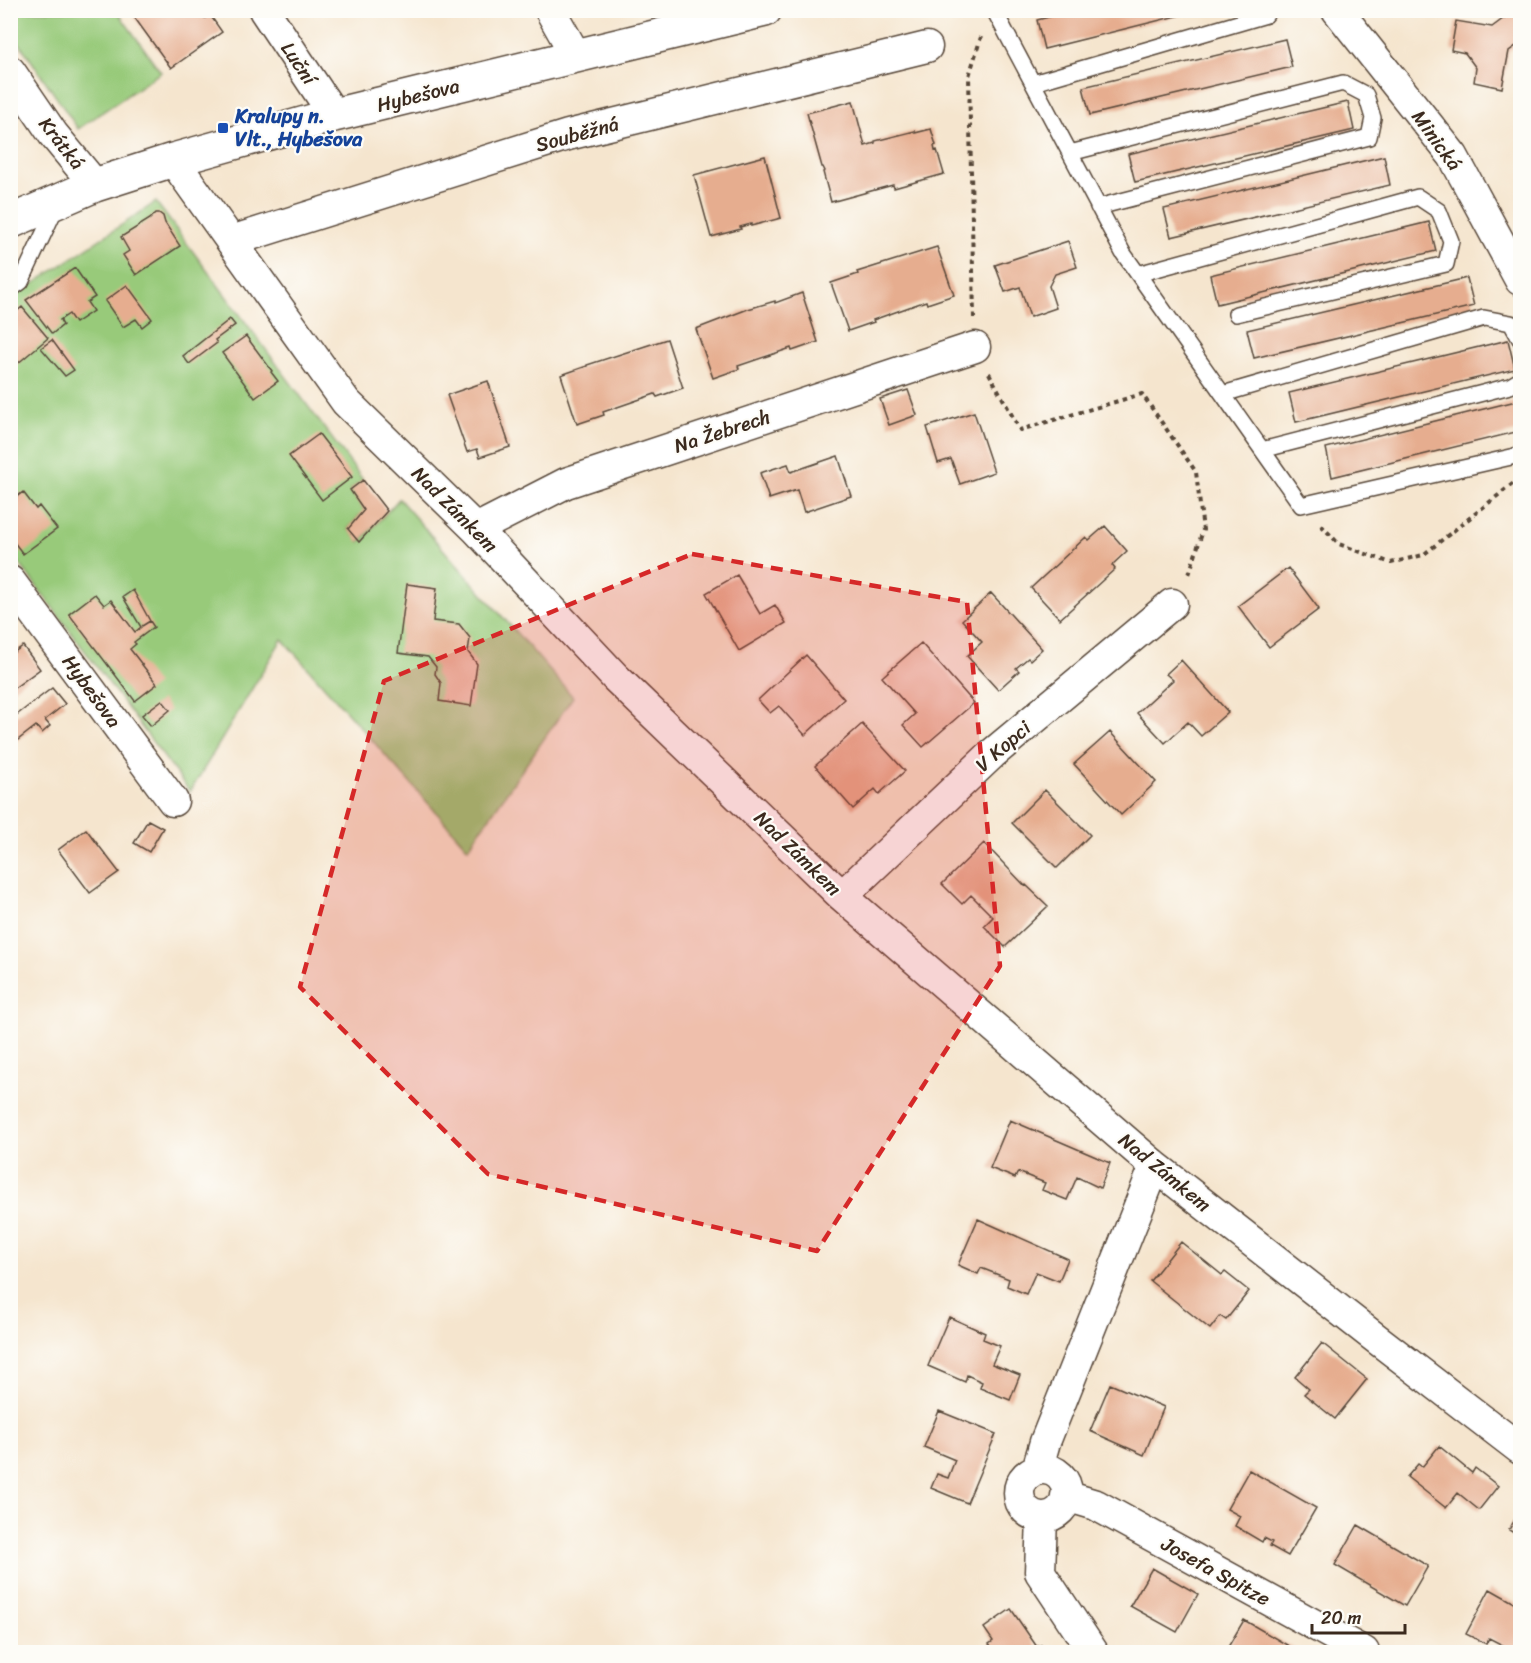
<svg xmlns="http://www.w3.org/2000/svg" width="1531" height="1663" font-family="Sriracha,sans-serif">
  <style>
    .green { fill: #98ca7a; stroke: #6a7a4c; stroke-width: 1.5 }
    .building { fill: #e6ad8f }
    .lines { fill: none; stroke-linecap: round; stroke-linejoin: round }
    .lane-casing { stroke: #574638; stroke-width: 18 }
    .street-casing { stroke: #574638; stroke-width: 33 }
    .secondary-casing { stroke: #574638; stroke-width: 36 }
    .path { stroke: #574638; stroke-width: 4; stroke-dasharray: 4.5 4.5; stroke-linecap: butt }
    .lane { stroke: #fff; stroke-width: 15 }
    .street { stroke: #fff; stroke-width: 30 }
    .secondary { stroke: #fff; stroke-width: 33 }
    .marked { fill: #d62828; fill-opacity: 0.2; stroke: #d62828; stroke-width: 4.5; stroke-dasharray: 12 8; stroke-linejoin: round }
    .transit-dot { fill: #1a4fb4; stroke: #fdfcf7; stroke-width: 2 }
    .labels { text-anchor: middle; stroke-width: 4.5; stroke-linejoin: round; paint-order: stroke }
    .street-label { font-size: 20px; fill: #3b2a1e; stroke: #fdfcf7 }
    .transit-label { font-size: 20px; font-weight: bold; fill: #164399; stroke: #fdfcf7; text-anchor: start }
  </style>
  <rect width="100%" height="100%" fill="#fdfcf7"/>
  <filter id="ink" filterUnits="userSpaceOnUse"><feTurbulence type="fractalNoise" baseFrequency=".0167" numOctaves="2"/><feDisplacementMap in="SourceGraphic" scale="12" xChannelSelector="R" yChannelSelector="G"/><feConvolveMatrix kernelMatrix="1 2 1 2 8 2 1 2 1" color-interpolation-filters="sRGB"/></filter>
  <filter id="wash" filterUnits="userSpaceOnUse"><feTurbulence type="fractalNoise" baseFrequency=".008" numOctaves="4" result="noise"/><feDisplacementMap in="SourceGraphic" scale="24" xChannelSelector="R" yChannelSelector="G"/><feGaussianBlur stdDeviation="1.35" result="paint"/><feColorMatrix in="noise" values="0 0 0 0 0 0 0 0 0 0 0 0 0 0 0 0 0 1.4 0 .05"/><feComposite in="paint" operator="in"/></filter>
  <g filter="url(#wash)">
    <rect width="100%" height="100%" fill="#f5e5ce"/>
    <path class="green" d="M10,11H117L161,72L78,129L11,31Z
      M156,202L363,480L350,490L364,510L348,529L360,542L399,499L573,697L468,848L282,639L190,792L11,552V300L21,292Z"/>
    <g id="blocks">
      <path class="building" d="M129,10H200L205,18L210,15L222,32L171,68Z
        M1076,10H1197V11L1044,49L1037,20Z
        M1515,10H1520V43L1509,51L1502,88L1474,82L1476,68L1465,53L1451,50L1456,21L1492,27Z
        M1285,39L1292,67L1090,115L1083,87Z
        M853,101L865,146L875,143V141L915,131V133L931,129L936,145L934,146L935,151L937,150L944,174L894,188L893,185L831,202L823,172L825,171L823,167H822L807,113Z
        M1348,102L1354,130L1135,182L1128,154Z
        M765,156L781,218L751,226V224L740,227L741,229L711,237L694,175Z
        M1384,156L1390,185L1171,237L1164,209Z
        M156,213H159L163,216L165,223L180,246L136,275L123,255L129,251L121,237L150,219Z
        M1429,222L1436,251L1217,304L1210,275Z
        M1068,241L1077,267L1055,274L1049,286L1056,308L1030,317L1020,287L1005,292L995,265Z
        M937,247L954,295L927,304L926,301L873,320L874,322L848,331L831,283L858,274L857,272Z
        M75,268L95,297L87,302L93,311L75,323L69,314L60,320L63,325L52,334L26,300Z
        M1467,278L1474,306L1254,358L1247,330Z
        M127,285L152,319L142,327L136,319L123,327L105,301Z
        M802,293L818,342L792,351L791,348L738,366L739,369L713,378L696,329L748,309L775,301V303Z
        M22,307L48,338L10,370V317Z
        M230,319L235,325L215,340L217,343L189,364L183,356Z
        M246,336L272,371L271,372L278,381L255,398L222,353Z
        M667,339L683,388L657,397L655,394L603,412L604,415L577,424L561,375L587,366V365Z
        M52,340L74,370L65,376L41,348Z
        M1508,340L1515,369L1296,422L1289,393Z
        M488,381L510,447L480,457L477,449L467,452L447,395Z
        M908,390L917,415L889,425L880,399Z
        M1520,400V431L1332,477L1326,448Z
        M974,412L994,472L960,484L951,459L938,463L927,427Z
        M319,434L352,477L322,500L289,456Z
        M838,456L851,496L804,512L797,490L769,499L760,473L788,464L791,472Z
        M363,480L387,511L359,542L348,529L364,510L350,490Z
        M23,492L36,509L39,506L57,529L23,554L10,537V502Z
        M1105,526L1127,551L1112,565L1115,569L1060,619L1031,588L1086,537L1089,540Z
        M1288,568L1319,609L1269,647L1238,606Z
        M737,575L760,614L775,605L786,623L739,651L706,593Z
        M407,584L437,588L433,621L459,624L470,638L468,652L477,664L471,706L439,701L441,683L435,674L436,667L428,657L398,653Z
        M133,590L150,621L142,626L150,621L154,627L134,642L136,644L130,649L157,684L135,701L69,614L95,594L104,605L111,600L135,632L141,627L123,597Z
        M991,593L1042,649L1030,660L1028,658L1016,668L1019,671L998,690L967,656L982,642L962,620Z
        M921,643L974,703L923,747L903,725L915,714L882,677Z
        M23,646L40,669L10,691V655Z
        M806,655L844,699L805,735L779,706L770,713L758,700Z
        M1181,660L1228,712L1201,736L1188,722L1165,743L1137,713L1173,680L1166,674Z
        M52,688L65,704L45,720L50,726L42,733L36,726L14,743L10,739V720Z
        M162,700L170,710L151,726L142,715Z
        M862,724L905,771L879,794L875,789L853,809L815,766Z
        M1110,732L1156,782L1121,815L1074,764Z
        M1045,790L1090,835L1057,868L1012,823Z
        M148,820L163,828L149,852L134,843Z
        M86,829L119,872L90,893L58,850Z
        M984,843L1025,886L1026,885L1048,906L1005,947L984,926L993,917L971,895L962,904L942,884Z
        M1010,1120L1110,1163L1100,1188L1077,1177L1067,1200L1042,1190L1045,1183L1018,1172L1015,1178L990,1168Z
        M978,1219L1068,1259L1059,1281L1036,1272L1026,1294L1007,1286L1009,1279L981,1268L978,1274L958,1265Z
        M1181,1242L1222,1275L1225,1272L1249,1291L1226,1320L1220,1316L1210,1329L1150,1281Z
        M949,1317L985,1333L983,1339L1000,1346L992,1364L1020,1375L1010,1400L980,1388L982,1382L967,1375L965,1382L928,1366Z
        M1322,1343L1367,1379L1335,1419L1304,1394L1309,1389L1295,1377Z
        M1110,1384L1164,1407L1144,1455L1090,1431Z
        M939,1411L996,1434L967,1503L931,1488L937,1474L948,1478L955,1460L924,1447Z
        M1439,1446L1472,1473L1475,1468L1498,1486L1479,1510L1458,1493L1446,1508L1407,1477L1418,1464L1422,1467Z
        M1249,1470L1316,1508L1288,1556L1270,1546L1272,1542L1264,1538L1262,1542L1235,1526L1240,1516L1227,1509Z
        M1520,1510V1537L1509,1530Z
        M1358,1525L1428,1566L1405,1606L1335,1565Z
        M1152,1568L1198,1594L1177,1632L1130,1606Z
        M1490,1589L1520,1606V1652H1516L1489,1638L1486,1644L1466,1634Z
        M1011,1609L1037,1647L1041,1645L1046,1652H994L989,1644L993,1641L984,1628Z
        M1244,1620L1294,1649L1292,1652H1225Z"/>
    </g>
  </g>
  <g filter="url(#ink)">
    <use href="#blocks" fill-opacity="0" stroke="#574638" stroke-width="1.5"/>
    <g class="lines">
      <defs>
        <path id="lane" d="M994,10L1123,253L1301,505L1520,455
          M1033,83L1266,15
          M1070,153L1343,83L1366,95L1373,118L1369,137L1098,207
          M1138,274L1418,197L1439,211L1451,241L1446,264L1236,314
          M10,290L21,282L57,205
          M1223,394L1484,318L1511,323L1520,339
          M1262,450L1510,386L1520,380"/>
        <path id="street" d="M264,10L334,115
          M550,10L576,56
          M1337,10L1453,156L1520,280
          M10,71L53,134L95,185
          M173,160L346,402L476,529L616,678L842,896L1155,1166L1369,1333L1520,1449
          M231,241L568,135L927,47
          M476,529L566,483L975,347
          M10,581L173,801
          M842,896L992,754L1172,604
          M1019 1493a24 24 0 1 1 48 0a24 24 0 1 1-48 0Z
          M1037,1470L1045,1442L1155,1166
          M1066,1496L1096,1505L1364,1652
          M1042,1518L1040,1572L1093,1652"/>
        <path id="secondary" d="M10,222L95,185L173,160L334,115L765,10"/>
      </defs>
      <use href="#lane" class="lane-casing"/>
      <use href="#street" class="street-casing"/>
      <use href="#secondary" class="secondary-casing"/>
      <path class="path" d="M974,318L969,76L981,37
        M989,373L1020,430L1142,394L1196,472L1203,530L1188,578
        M1321,525L1339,544L1391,563L1423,555L1515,482"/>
      <use href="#lane" class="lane"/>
      <use href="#street" class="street"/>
      <use href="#secondary" class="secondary"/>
    </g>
  </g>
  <path class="marked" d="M692,554L967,602L1000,966L817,1251L488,1174L300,987L384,681Z"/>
  <rect class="transit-dot" x="217" y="122" width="12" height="12" rx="3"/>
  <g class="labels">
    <g class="street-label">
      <text transform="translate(299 63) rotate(56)" y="7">Luční</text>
      <text transform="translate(418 95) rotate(-14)" y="7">Hybešova</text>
      <text transform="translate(577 134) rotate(-15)" y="7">Souběžná</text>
      <text transform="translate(1437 140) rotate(54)" y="7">Minická</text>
      <text transform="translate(62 143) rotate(52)" y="7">Krátká</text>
      <text transform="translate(722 431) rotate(-18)" y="7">Na Žebrech</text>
      <text transform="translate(455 509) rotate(45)" y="7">Nad Zámkem</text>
      <text transform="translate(92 691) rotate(54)" y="7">Hybešova</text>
      <text transform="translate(1003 746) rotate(-41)" y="7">V Kopci</text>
      <text transform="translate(798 853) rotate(44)" y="7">Nad Zámkem</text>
      <text transform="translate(1165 1172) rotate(39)" y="7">Nad Zámkem</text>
      <text transform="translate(1216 1571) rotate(29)" y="7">Josefa Spitze</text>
    </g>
    <g class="transit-label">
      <text x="235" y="123">Kralupy n.<tspan x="235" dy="23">Vlt., Hybešova</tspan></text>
    </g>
  </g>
  <rect width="1531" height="1663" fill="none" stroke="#fdfcf7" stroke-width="36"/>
  <path d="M1312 1624v9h93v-9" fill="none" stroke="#3b2a1e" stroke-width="3"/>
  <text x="1321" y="1624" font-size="18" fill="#3b2a1e" stroke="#fdfcf7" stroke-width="4.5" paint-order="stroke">20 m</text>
</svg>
